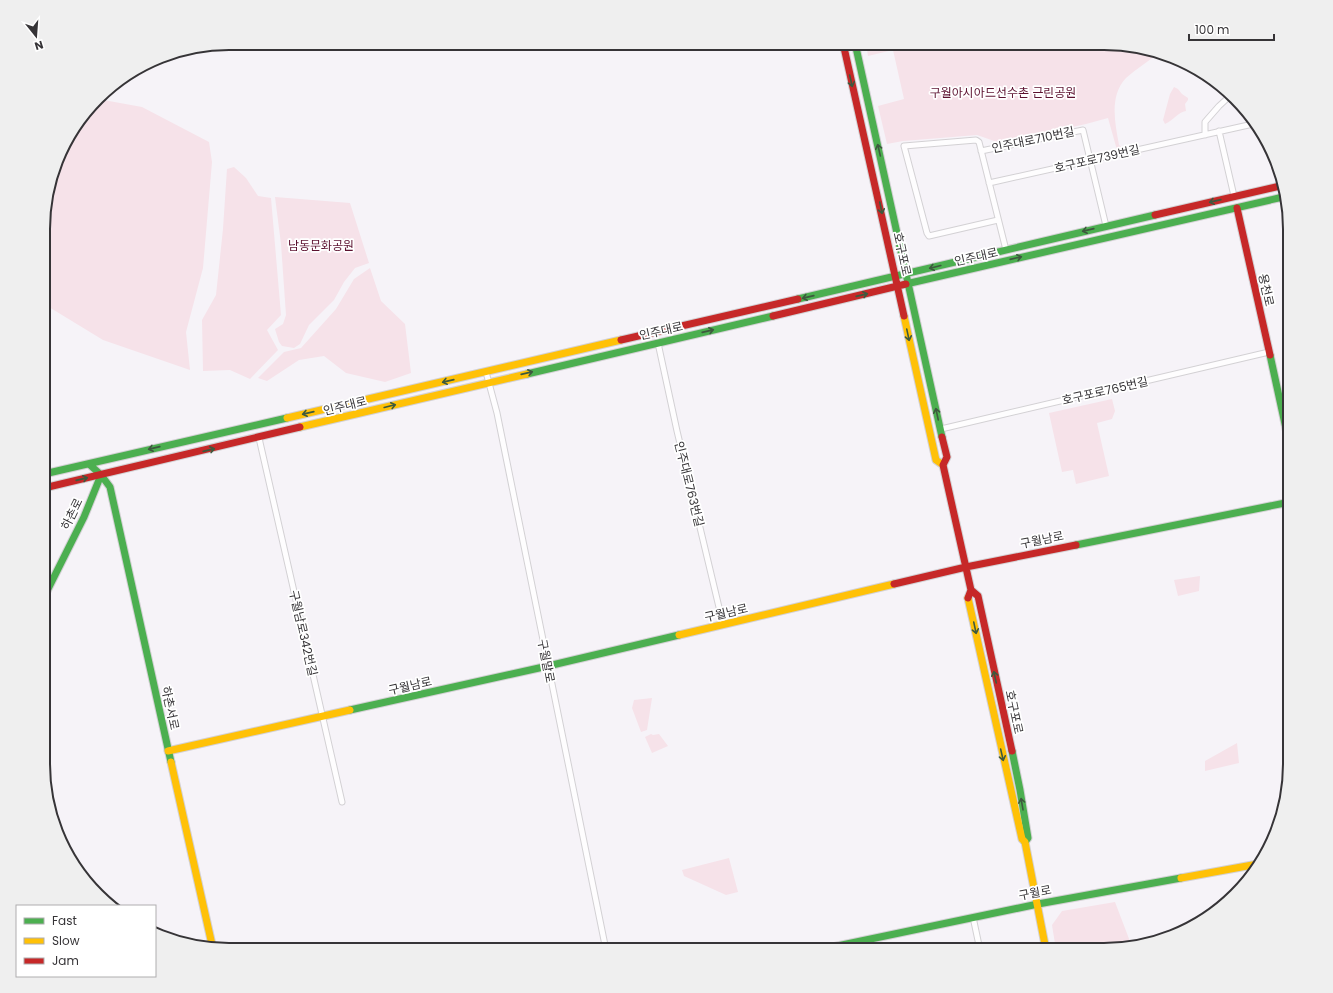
<svg xmlns="http://www.w3.org/2000/svg" width="1333" height="993" font-family="Poppins,'Noto Sans KR',sans-serif">
  <style>
    .green { fill: #f6e2e9 }
    .lines { fill: none; stroke-linecap: round; stroke-linejoin: round }
    .street-casing { stroke: #d3d1d4; stroke-width: 7 }
    .fast-casing { stroke: #d3d1d4; stroke-width: 9 }
    .slow-casing { stroke: #d3d1d4; stroke-width: 9 }
    .jam-casing { stroke: #d3d1d4; stroke-width: 9 }
    .street { stroke: #fefdfe; stroke-width: 5 }
    .fast { stroke: #4caf50; stroke-width: 7 }
    .slow { stroke: #ffc107; stroke-width: 7 }
    .jam { stroke: #c62828; stroke-width: 7 }
    .oneway { stroke: #3d593e }
    .labels { text-anchor: middle; stroke-width: 3.5; stroke-linejoin: round; paint-order: stroke }
    .park-label { font-size: 12px; fill: #5c1230; stroke: #fff }
    .street-label { font-size: 12px; fill: #363437; stroke: #fff }
    .rim { fill: none; stroke: #363437; stroke-width: 2 }
  </style>
  <rect width="100%" height="100%" fill="#f6f3f8"/>
  <path class="green" d="M866,43H1116L1158,53C1148,62 1136,69 1126,78C1109,96 1115,123 1119,145L1123,148L1117,150L1108,118L1086,124L1000,143L977,135L903,141L887,144L878,106L904,99L893,50L868,56Z
    M1174,87L1178,89L1182,94L1188,98V100L1185,104L1186,111C1178,112 1173,121 1165,124L1163,120L1170,94Z
    M98,99L142,107L209,142L212,162L203,268L186,332L190,370L103,340L44,304L45,204L68,136Z
    M234,167L246,178L258,196L271,198L281,315L267,330L278,350L250,379L230,370L203,371L202,320L216,295L223,229L227,169Z
    M275,197L350,203L369,263L355,268L344,282L334,300L309,325L300,344L294,348L282,346L279,342L275,329L283,324L286,315L281,244Z
    M370,268L381,301L405,324L411,373L385,382L346,373L324,356L299,360L267,381L258,378L284,352L301,348L336,309L354,279Z
    M1112,399L1115,411L1112,419L1097,423L1109,476L1076,484L1073,470L1062,472L1049,413Z
    M1200,576L1199,591L1178,596L1174,580Z
    M652,698L647,730L641,732L632,708L634,700Z
    M651,734L653,735L659,734L668,746L652,753L645,737Z
    M1237,743L1239,763L1205,771V761Z
    M729,858L738,892L726,895L684,876L682,870Z
    M1115,902L1131,944L1104,950H1056L1052,925L1062,911Z"/>
  <g class="lines">
    <defs>
      <path id="street" d="M1219,131L1234,196
        M1205,135V122L1219,106L1231,95
        M981,151L1083,130L1106,226
        M989,183L1253,124
        M998,220L929,236L927,233L904,146L976,140L979,142L1006,250
        M658,343L677,431L723,624
        M486,372L497,413L606,950
        M941,429L1269,352
        M259,438L342,802
        M973,917L980,950
        M869,939L872,950"/>
      <path id="fast" d="M855,43L942,437
        M906,284L1283,197
        M798,299L1155,215
        M1270,355L1290,447
        M527,374L773,316
        M44,474L287,418
        M101,475L110,487L171,762
        M1076,545L1290,502
        M44,597L84,517L101,475L89,464
        M350,710L548,666L679,635
        M1012,751L1020,790L1028,838L1025,842
        M818,950L1038,904L1181,878"/>
      <path id="slow" d="M904,316L936,460L943,465
        M287,418L621,340
        M300,427L527,374
        M968,598L1022,839L1025,842L1046,950
        M679,635L894,584
        M168,751L350,710
        M171,762L213,949
        M1181,878L1258,864"/>
      <path id="jam" d="M843,43L904,316
        M1237,208L1270,355
        M1155,215L1280,186
        M773,316L906,284
        M621,340L798,299
        M942,437L947,457L943,465L971,590L968,598
        M44,488L300,427
        M894,584L966,567L1076,545
        M971,590L978,596L1012,751"/>
    </defs>
    <use href="#street" class="street-casing"/>
    <use href="#fast" class="fast-casing"/>
    <use href="#slow" class="slow-casing"/>
    <use href="#jam" class="jam-casing"/>
    <use href="#street" class="street"/>
    <use href="#fast" class="fast"/>
    <use href="#slow" class="slow"/>
    <use href="#jam" class="jam"/>
  </g>
  <defs><path id="oneway-shaft" d="M-6 0H5M1.5-3L5.5 0L1.5 3" fill="none" stroke-width="1.6" stroke-linecap="round" stroke-linejoin="round"/></defs>
  <g class="oneway">
    <use href="#oneway-shaft" transform="translate(851 81) rotate(77)"/>
    <use href="#oneway-shaft" transform="translate(879 150) rotate(-103)"/>
    <use href="#oneway-shaft" transform="translate(1215 201) rotate(167)"/>
    <use href="#oneway-shaft" transform="translate(881 208) rotate(78)"/>
    <use href="#oneway-shaft" transform="translate(1088 230) rotate(167)"/>
    <use href="#oneway-shaft" transform="translate(1016 258) rotate(-13)"/>
    <use href="#oneway-shaft" transform="translate(935 267) rotate(166)"/>
    <use href="#oneway-shaft" transform="translate(862 295) rotate(-13)"/>
    <use href="#oneway-shaft" transform="translate(808 297) rotate(167)"/>
    <use href="#oneway-shaft" transform="translate(708 331) rotate(-13)"/>
    <use href="#oneway-shaft" transform="translate(908 335) rotate(78)"/>
    <use href="#oneway-shaft" transform="translate(527 373) rotate(-13)"/>
    <use href="#oneway-shaft" transform="translate(448 381) rotate(167)"/>
    <use href="#oneway-shaft" transform="translate(390 406) rotate(-14)"/>
    <use href="#oneway-shaft" transform="translate(308 413) rotate(167)"/>
    <use href="#oneway-shaft" transform="translate(937 414) rotate(-102)"/>
    <use href="#oneway-shaft" transform="translate(154 448) rotate(167)"/>
    <use href="#oneway-shaft" transform="translate(209 450) rotate(-13)"/>
    <use href="#oneway-shaft" transform="translate(82 479) rotate(-13)"/>
    <use href="#oneway-shaft" transform="translate(975 628) rotate(78)"/>
    <use href="#oneway-shaft" transform="translate(995 677) rotate(-102)"/>
    <use href="#oneway-shaft" transform="translate(1002 755) rotate(77)"/>
    <use href="#oneway-shaft" transform="translate(1022 804) rotate(-100)"/>
  </g>
  <g class="labels">
    <g class="park-label">
      <text x="1003" y="97">구월아시아드선수촌 근린공원</text>
      <text x="321" y="250">남동문화공원</text>
    </g>
    <g class="street-label">
      <text transform="translate(1033 140) rotate(-12)" y="4">인주대로710번길</text>
      <text transform="translate(1097 159) rotate(-13)" y="4">호구포로739번길</text>
      <text transform="translate(902 254) rotate(78)" y="4">호구포로</text>
      <text transform="translate(976 257) rotate(-13)" y="4">인주대로</text>
      <text transform="translate(1266 290) rotate(77)" y="4">용천로</text>
      <text transform="translate(661 331) rotate(-13)" y="4">인주대로</text>
      <text transform="translate(1105 391) rotate(-13)" y="4">호구포로765번길</text>
      <text transform="translate(345 406) rotate(-14)" y="4">인주대로</text>
      <text transform="translate(689 484) rotate(76)" y="4">인주대로763번길</text>
      <text transform="translate(72 514) rotate(-64)" y="4">하촌로</text>
      <text transform="translate(1042 540) rotate(-11)" y="4">구월남로</text>
      <text transform="translate(726 613) rotate(-13)" y="4">구월남로</text>
      <text transform="translate(303 633) rotate(77)" y="4">구월남로342번길</text>
      <text transform="translate(546 661) rotate(79)" y="4">구월말로</text>
      <text transform="translate(410 686) rotate(-13)" y="4">구월남로</text>
      <text transform="translate(170 708) rotate(78)" y="4">하촌서로</text>
      <text transform="translate(1014 712) rotate(78)" y="4">호구포로</text>
      <text transform="translate(1035 893) rotate(-11)" y="4">구월로</text>
    </g>
  </g>
  <path d="M0 0H1333V993H0ZM229 50H1104A179 179 0 0 1 1283 229V764A179 179 0 0 1 1104 943H229A179 179 0 0 1 50 764V229A179 179 0 0 1 229 50Z" fill="#efefef" fill-rule="evenodd"/>
  <path class="rim" d="M229 50H1104A179 179 0 0 1 1283 229V764A179 179 0 0 1 1104 943H229A179 179 0 0 1 50 764V229A179 179 0 0 1 229 50Z"/>
  <rect x="16" y="905" width="140" height="72" fill="#ffffff" stroke="#afaeaf"/>
  <rect x="24" y="918" width="20" height="6" fill="#4caf50" stroke="#afaeaf"/>
  <text x="52" y="925" font-size="12" fill="#363437">Fast</text>
  <rect x="24" y="938" width="20" height="6" fill="#ffc107" stroke="#afaeaf"/>
  <text x="52" y="945" font-size="12" fill="#363437">Slow</text>
  <rect x="24" y="958" width="20" height="6" fill="#c62828" stroke="#afaeaf"/>
  <text x="52" y="965" font-size="12" fill="#363437">Jam</text>
  <g transform="translate(36 36) rotate(163)" stroke="#ffffff" stroke-width="3" paint-order="stroke">
  <path d="M0-3L7 15L0 10L-7 15Z" fill="#363437"/>
  <text y="-6" font-size="11" font-weight="bold" text-anchor="middle" fill="#363437">N</text>
  </g>
  <path d="M1189 34v6h85v-6" fill="none" stroke="#363437" stroke-width="2"/>
  <text x="1195" y="34" font-size="12" fill="#363437" stroke="#ffffff" stroke-width="3" paint-order="stroke">100 m</text>
</svg>
